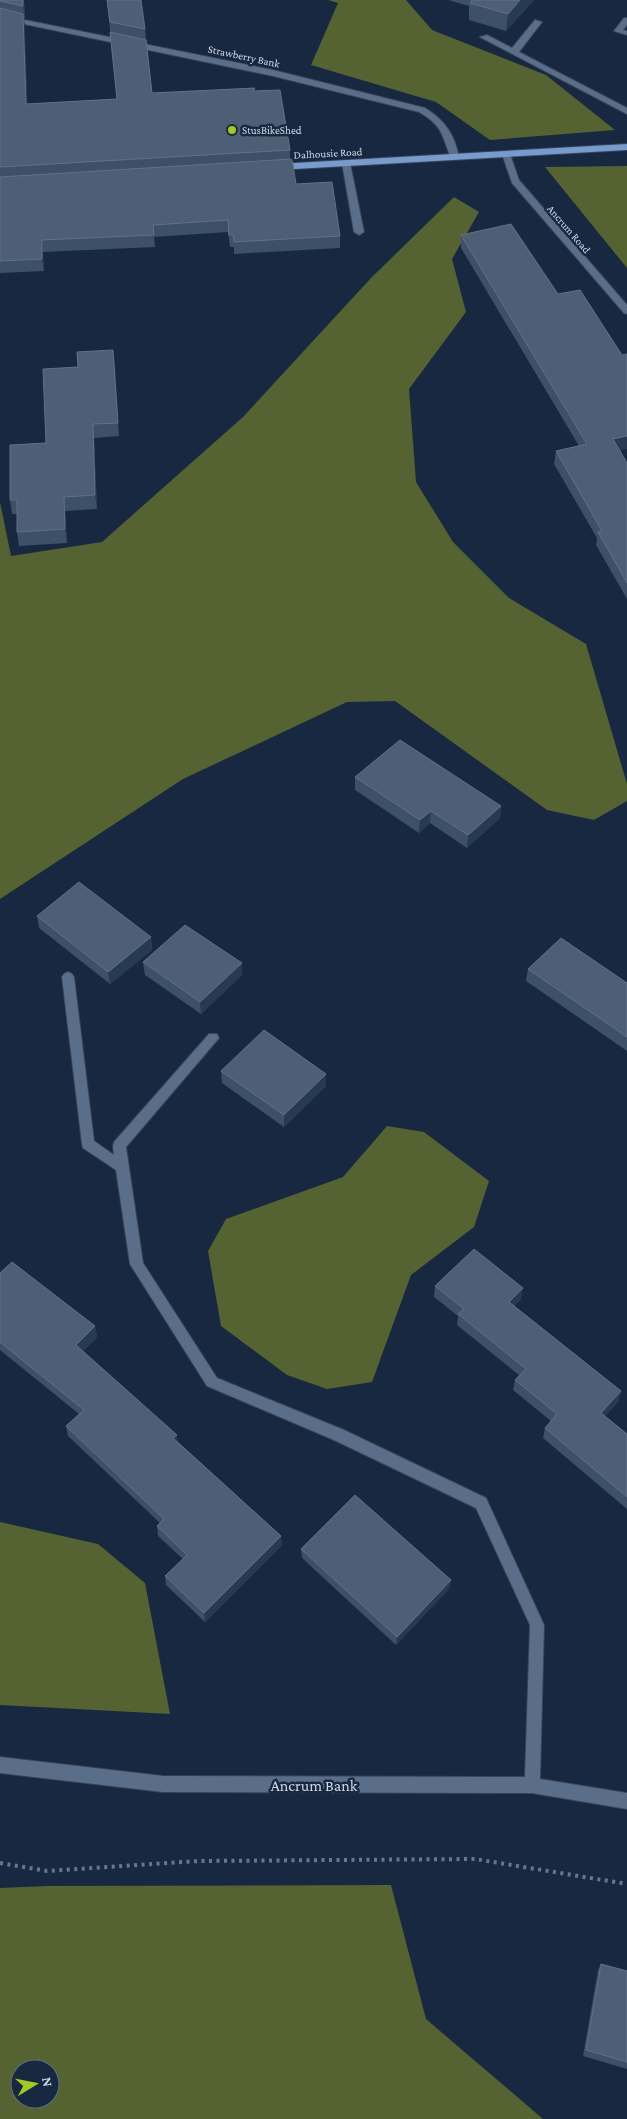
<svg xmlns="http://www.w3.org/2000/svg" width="627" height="2119" font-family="'Crimson Pro',serif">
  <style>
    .forest { fill: #556231; fill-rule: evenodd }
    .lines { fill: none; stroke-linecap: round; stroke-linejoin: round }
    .minor-casing { stroke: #384458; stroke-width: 2 }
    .major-casing { stroke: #384458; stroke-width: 2 }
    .path { stroke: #69778b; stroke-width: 4; stroke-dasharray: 3 4.5; stroke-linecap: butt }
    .minor { fill: #5b6e89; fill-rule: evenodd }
    .major { fill: #789acc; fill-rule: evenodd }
    .wall { fill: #3e4f68 }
    .shaded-wall { fill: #283952 }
    .building { fill: #4d5e75; stroke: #627187 }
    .poi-dot { fill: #a4c824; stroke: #182840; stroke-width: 2 }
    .labels { text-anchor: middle; stroke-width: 5; stroke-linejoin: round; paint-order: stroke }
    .far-street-label { font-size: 11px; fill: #ced9e8; stroke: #182840 }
    .far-poi-label { font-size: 11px; fill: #ced9e8; stroke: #182840; text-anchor: start }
    .near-street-label { font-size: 16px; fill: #ced9e8; stroke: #182840 }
  </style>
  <rect width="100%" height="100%" fill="#182840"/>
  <path class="forest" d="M328,0H406L432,30L546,75L615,130L490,140L436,102L311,65L338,3Z
    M627,166V268L545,167Z
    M454,197L479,212L452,259L466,312L409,389L416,482L453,542L509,598L586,644L627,784V801L594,820L547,810L395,701L347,702L183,779L0,899V502L11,556L102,542L243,417L371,278Z
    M387,1126L424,1132L489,1181L474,1227L411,1275L372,1382L327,1389L287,1375L221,1326L208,1251L226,1219L343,1177Z
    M0,1522L98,1544L145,1583L170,1714L0,1705Z
    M391,1885L426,2019L543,2119H0V1888L47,1886ZM20,2069H50V2099H20Z"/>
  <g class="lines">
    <defs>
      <path id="minor" d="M0,15L273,70L425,108C445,120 455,135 459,158L452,160C441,136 445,127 419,112L273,76L0,19Z
        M624,18H627V25L623,30L627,31V35L614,31Z
        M535,20L542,22L519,52L627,108V114L480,37L487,35L512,48Z
        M503,152L510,154L519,180L627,305V314L624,313L512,183L502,154Z
        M346,160L350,163L364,232L359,235L354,232L342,163Z
        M68,972L72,974L74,977L94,1141L114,1155L113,1146L114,1142L209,1034H217L219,1038L126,1147L143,1263L217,1378L344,1430L486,1498L544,1625L540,1779L627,1793V1809L532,1793L163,1792L0,1773V1757L163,1776L525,1777L530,1625L476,1508L334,1440L207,1386L130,1264L116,1170L83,1148L82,1144L62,977L64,974Z"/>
      <path id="major" d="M627,144V150L277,170L273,167L277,164Z"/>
    </defs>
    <use href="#minor" class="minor-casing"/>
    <use href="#major" class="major-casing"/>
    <path class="path" d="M0,1863L47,1871L199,1861L475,1859L627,1884"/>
    <use href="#minor" class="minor"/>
    <use href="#major" class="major"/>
  </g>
  <path class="wall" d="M0,0H24L25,18H24L27,104L117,99L107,0L145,29L152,93L256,91L290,150V160L296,184L340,236V248L234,254V247H230L228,232L154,237L155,247L43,252L44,271L0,273Z
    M448,0H534L506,31L469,20V6Z
    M461,235L620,450L627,463V599L596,545L597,538L554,464L556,451L579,446L461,248Z
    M113,350L119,436L94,438L97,509L65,511L67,543L19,546L17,532V514H12L10,500L46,443L78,367Z
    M355,777L501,806L500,818L467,848L430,823L419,833L355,790Z
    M37,916L151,937L152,950L110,984L39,928Z
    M143,962L242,975L201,1014L145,975Z
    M528,969L627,983V1051L526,981Z
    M221,1071L326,1086L284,1127L222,1083Z
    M0,1273L95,1326L97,1337L83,1351L178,1442L281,1536L282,1545L205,1622L166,1585L165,1576L183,1559L158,1536L157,1526L160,1523L68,1436L66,1426L79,1414L0,1350Z
    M435,1286L521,1299L514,1306L621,1391L618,1402L605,1416L627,1434V1509L543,1438L545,1428L551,1421L513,1390L515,1380L519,1375L457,1325L458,1316L434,1297Z
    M301,1549L449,1589L396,1645L302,1558Z
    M601,1964L627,1971V2069L583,2056L598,1970Z"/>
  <path class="shaded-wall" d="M23,0H24L25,18L23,6Z
    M520,0H534L506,31L508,14Z
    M23,14L25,26L28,116L26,104Z
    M42,240L43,252L44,271L42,259Z
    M113,350L115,363L119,436L118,423Z
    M93,424L94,438L97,509L95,495Z
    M627,436V449L611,452L613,439Z
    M64,497L65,511L67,543L65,529Z
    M501,806L500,818L467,848L468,835Z
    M431,811L430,823L419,833L420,820Z
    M151,937L152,950L110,984L108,972Z
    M242,963V975L201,1014L200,1002Z
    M326,1074V1086L284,1127V1115Z
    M523,1288L521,1299L507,1312L509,1302Z
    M95,1326L97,1337L78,1356L76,1345Z
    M621,1391L618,1402L598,1423L601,1413Z
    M177,1435L178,1445L173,1438Z
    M281,1536L282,1545L205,1622L204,1613Z
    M451,1580L449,1589L396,1645L397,1637Z"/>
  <path class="building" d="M0,0H23V6L0,1Z
    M107,0H141L145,29L110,22Z
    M472,0H520L508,14L470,3Z
    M0,8L23,14L26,104L117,99L110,32L146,40L152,93L255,88L253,91L280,90L290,150L0,167Z
    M292,159L296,184L332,182L340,236L234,242L233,235H229L228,220L153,225L154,235L42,240V259L0,261V177Z
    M511,224L558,294L580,290L622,355L627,354V436L613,439L627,463V583L598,532L602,531L556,451L587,444L461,235Z
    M113,350L118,423L93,424L95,495L64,497L65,529L17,532V500H10V445L46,443L43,369L78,367L77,352Z
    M400,740L501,806L468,835L431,811L420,820L355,777Z
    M79,882L151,937L108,972L37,916Z
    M185,925L242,963L200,1002L143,962Z
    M561,938L627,983V1037L528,969Z
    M264,1030L326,1074L284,1115L221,1071Z
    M474,1249L523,1288L509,1302L621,1391L601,1413L627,1434V1497L545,1428L557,1414L515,1380L526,1369L458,1314L464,1309L435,1286Z
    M12,1262L95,1326L76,1345L177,1435L173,1438L281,1536L204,1613L165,1576L187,1555L157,1526L164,1519L66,1426L84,1410L0,1342V1273Z
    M355,1495L451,1580L397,1637L301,1549Z
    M601,1964L627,1971V2062L586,2050Z"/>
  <circle class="poi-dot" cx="232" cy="130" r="5"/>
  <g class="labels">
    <g class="far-street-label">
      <text transform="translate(244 56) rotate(12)" y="4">Strawberry Bank</text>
      <text transform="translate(328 153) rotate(-3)" y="4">Dalhousie Road</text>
      <text transform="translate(569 229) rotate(49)" y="4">Ancrum Road</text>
    </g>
    <g class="far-poi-label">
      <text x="242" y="134">StusBikeShed</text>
    </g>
    <g class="near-street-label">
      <text x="314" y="1791">Ancrum Bank</text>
    </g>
  </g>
  <g transform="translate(35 2084) rotate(80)"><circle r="24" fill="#182840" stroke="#616f83"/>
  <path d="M0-4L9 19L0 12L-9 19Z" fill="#a4c824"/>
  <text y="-8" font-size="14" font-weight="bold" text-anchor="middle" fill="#ced9e8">N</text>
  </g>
</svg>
